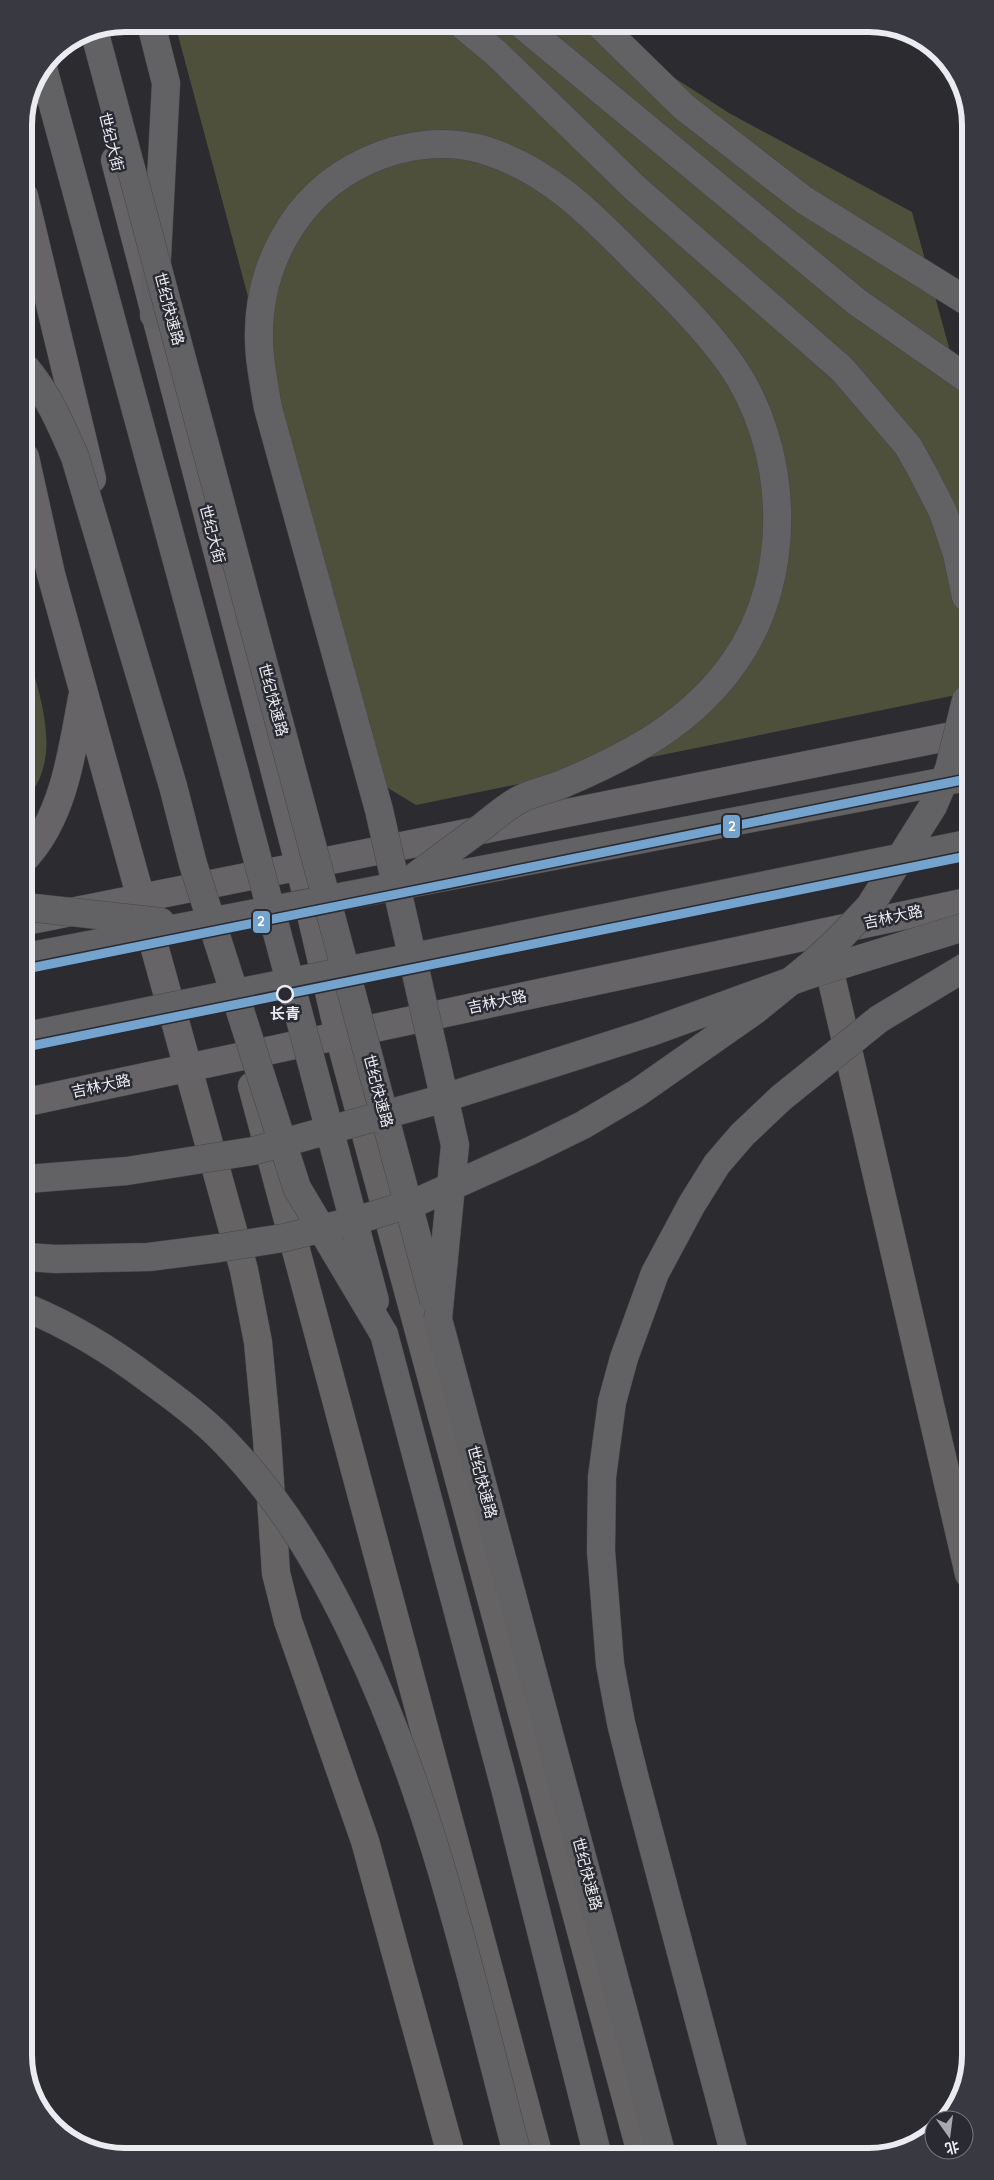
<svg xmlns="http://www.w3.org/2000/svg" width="994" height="2180" font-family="Quicksand,'Noto Sans SC',sans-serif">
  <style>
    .green { fill: #4e503c }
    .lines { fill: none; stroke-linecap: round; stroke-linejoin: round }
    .minor-casing { stroke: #47474a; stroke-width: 29 }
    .major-casing { stroke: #47474a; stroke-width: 29 }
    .highway-casing { stroke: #47474a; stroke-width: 29 }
    .minor { stroke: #656364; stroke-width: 28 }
    .major { stroke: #666466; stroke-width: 28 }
    .highway { stroke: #626163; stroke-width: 28 }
    .highway-bridge-casing { stroke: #47474a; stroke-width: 29; stroke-linecap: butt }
    .highway-bridge { stroke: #626163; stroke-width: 28 }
    .metro-1-casing { stroke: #292a32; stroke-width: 12 }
    .metro-1 { stroke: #74a3ce; stroke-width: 9 }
    .stop-dot { fill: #292a32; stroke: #ebecf2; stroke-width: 2.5 }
    .labels { text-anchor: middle; stroke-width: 5; stroke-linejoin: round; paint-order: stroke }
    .street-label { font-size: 15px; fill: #ebecf2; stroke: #292a32 }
    .stop-label { font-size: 15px; font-weight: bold; fill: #ebecf2; stroke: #292a32 }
    .rim { fill: none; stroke: #ebecf2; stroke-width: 6 }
    .line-badge { stroke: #292a32; stroke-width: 2 }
    .badge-label { font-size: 14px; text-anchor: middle; font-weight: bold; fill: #fff }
  </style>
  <rect width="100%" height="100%" fill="#2b2b30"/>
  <path class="green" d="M175,24H591L729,113L912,212L966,410V693L416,805L378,782Z
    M25,641C37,690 66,756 26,799Z"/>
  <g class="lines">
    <defs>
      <path id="minor" d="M824,946L969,1574
        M339,1035L641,2153
        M188,1068L244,1270L258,1342L267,1438L276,1573L288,1621L365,1841L451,2154
        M252,1086L538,2153"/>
      <path id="major" d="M115,160L300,867L339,1035
        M24,196L92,479
        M25,457L51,574L188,1068
        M26,857C64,815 72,752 82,698
        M26,921L967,733
        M27,1102L967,902"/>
      <path id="highway" d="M151,24L166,83L154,315
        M461,24L496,53L636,189L842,369L908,446L922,471L943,512L957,554L966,597
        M521,24L857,302L966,378
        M599,24L684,107L804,200L965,300
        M43,68L234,771
        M27,1257L56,1259
        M438,1319L661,2152
        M384,1334L506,1792L597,2153"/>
    </defs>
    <use href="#minor" class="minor-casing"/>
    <use href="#major" class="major-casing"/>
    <use href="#highway" class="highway-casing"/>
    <use href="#minor" class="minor"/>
    <use href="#major" class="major"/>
    <use href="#highway" class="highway"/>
    <defs>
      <path id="highway-bridge" d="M94,30L434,1301
        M25,367C48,394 61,425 75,457L173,786L193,864L297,1188L384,1334
        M234,771L375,1301
        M405,884C431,865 456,846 482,827C493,818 505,808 517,801C531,792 550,790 565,783C631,755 693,722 735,661C795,575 789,447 730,363C703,325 669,293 636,260C592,215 547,169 484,150C446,139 405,144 369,160C292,194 252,274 260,357C262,374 265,391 268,408L379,810L455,1145L438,1319
        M26,907L161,922
        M26,957L967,777
        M26,1036L967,844
        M27,1179L127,1171L253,1151L438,1100L648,1033L805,976L967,926
        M56,1259L149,1257L219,1248L283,1238L361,1219L419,1201L530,1151L583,1125L637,1093L754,1011L812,964L838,940L870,906L933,806L949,769L966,700
        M27,1308C71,1326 113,1352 150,1380C176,1399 203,1419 225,1442C282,1501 319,1564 354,1637C433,1801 471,1979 517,2153
        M734,2152L635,1779L621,1723L610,1664L601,1551L602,1477L612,1402L624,1358L655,1273L692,1204L717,1164L742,1135L781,1098L879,1019L967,966"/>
    </defs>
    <use href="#highway-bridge" class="highway-bridge-casing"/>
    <use href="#highway-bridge" class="highway-bridge"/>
    <defs>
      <path id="metro-1" d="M26,969L967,779
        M26,1047L967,856"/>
    </defs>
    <use href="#metro-1" class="metro-1-casing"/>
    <use href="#metro-1" class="metro-1"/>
  </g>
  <circle class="stop-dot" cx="285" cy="994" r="8"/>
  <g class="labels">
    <g class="street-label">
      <text transform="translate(111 142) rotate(76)" y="5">世纪大街</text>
      <text transform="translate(169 309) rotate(75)" y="5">世纪快速路</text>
      <text transform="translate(212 534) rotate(75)" y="5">世纪大街</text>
      <text transform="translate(273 700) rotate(75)" y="5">世纪快速路</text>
      <text transform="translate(893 917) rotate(-12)" y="5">吉林大路</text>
      <text transform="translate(497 1002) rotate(-12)" y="5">吉林大路</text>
      <text transform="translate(101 1086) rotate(-12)" y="5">吉林大路</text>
      <text transform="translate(378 1091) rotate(75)" y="5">世纪快速路</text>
      <text transform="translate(482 1482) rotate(75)" y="5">世纪快速路</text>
      <text transform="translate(587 1874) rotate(75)" y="5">世纪快速路</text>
    </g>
    <g class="stop-label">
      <text x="285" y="1019">长青</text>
    </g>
  </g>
  <path d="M0 0H994V2180H0ZM125 32H869A93 93 0 0 1 962 125V2055A93 93 0 0 1 869 2148H125A93 93 0 0 1 32 2055V125A93 93 0 0 1 125 32Z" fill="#393a41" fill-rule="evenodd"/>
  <path class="rim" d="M125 32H869A93 93 0 0 1 962 125V2055A93 93 0 0 1 869 2148H125A93 93 0 0 1 32 2055V125A93 93 0 0 1 125 32Z"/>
  <g class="line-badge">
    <rect x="722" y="814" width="19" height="25" rx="5" fill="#74a3ce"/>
    <rect x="252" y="910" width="19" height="24" rx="5" fill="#74a3ce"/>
  </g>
  <g class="badge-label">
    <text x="732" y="831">2</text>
    <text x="261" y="926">2</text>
  </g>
  <g transform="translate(949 2135) rotate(166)"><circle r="24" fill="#292a32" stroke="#77787f"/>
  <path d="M0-4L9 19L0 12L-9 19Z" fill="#a8a8ae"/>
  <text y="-8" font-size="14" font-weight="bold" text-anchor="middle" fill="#ebecf2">北</text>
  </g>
</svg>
